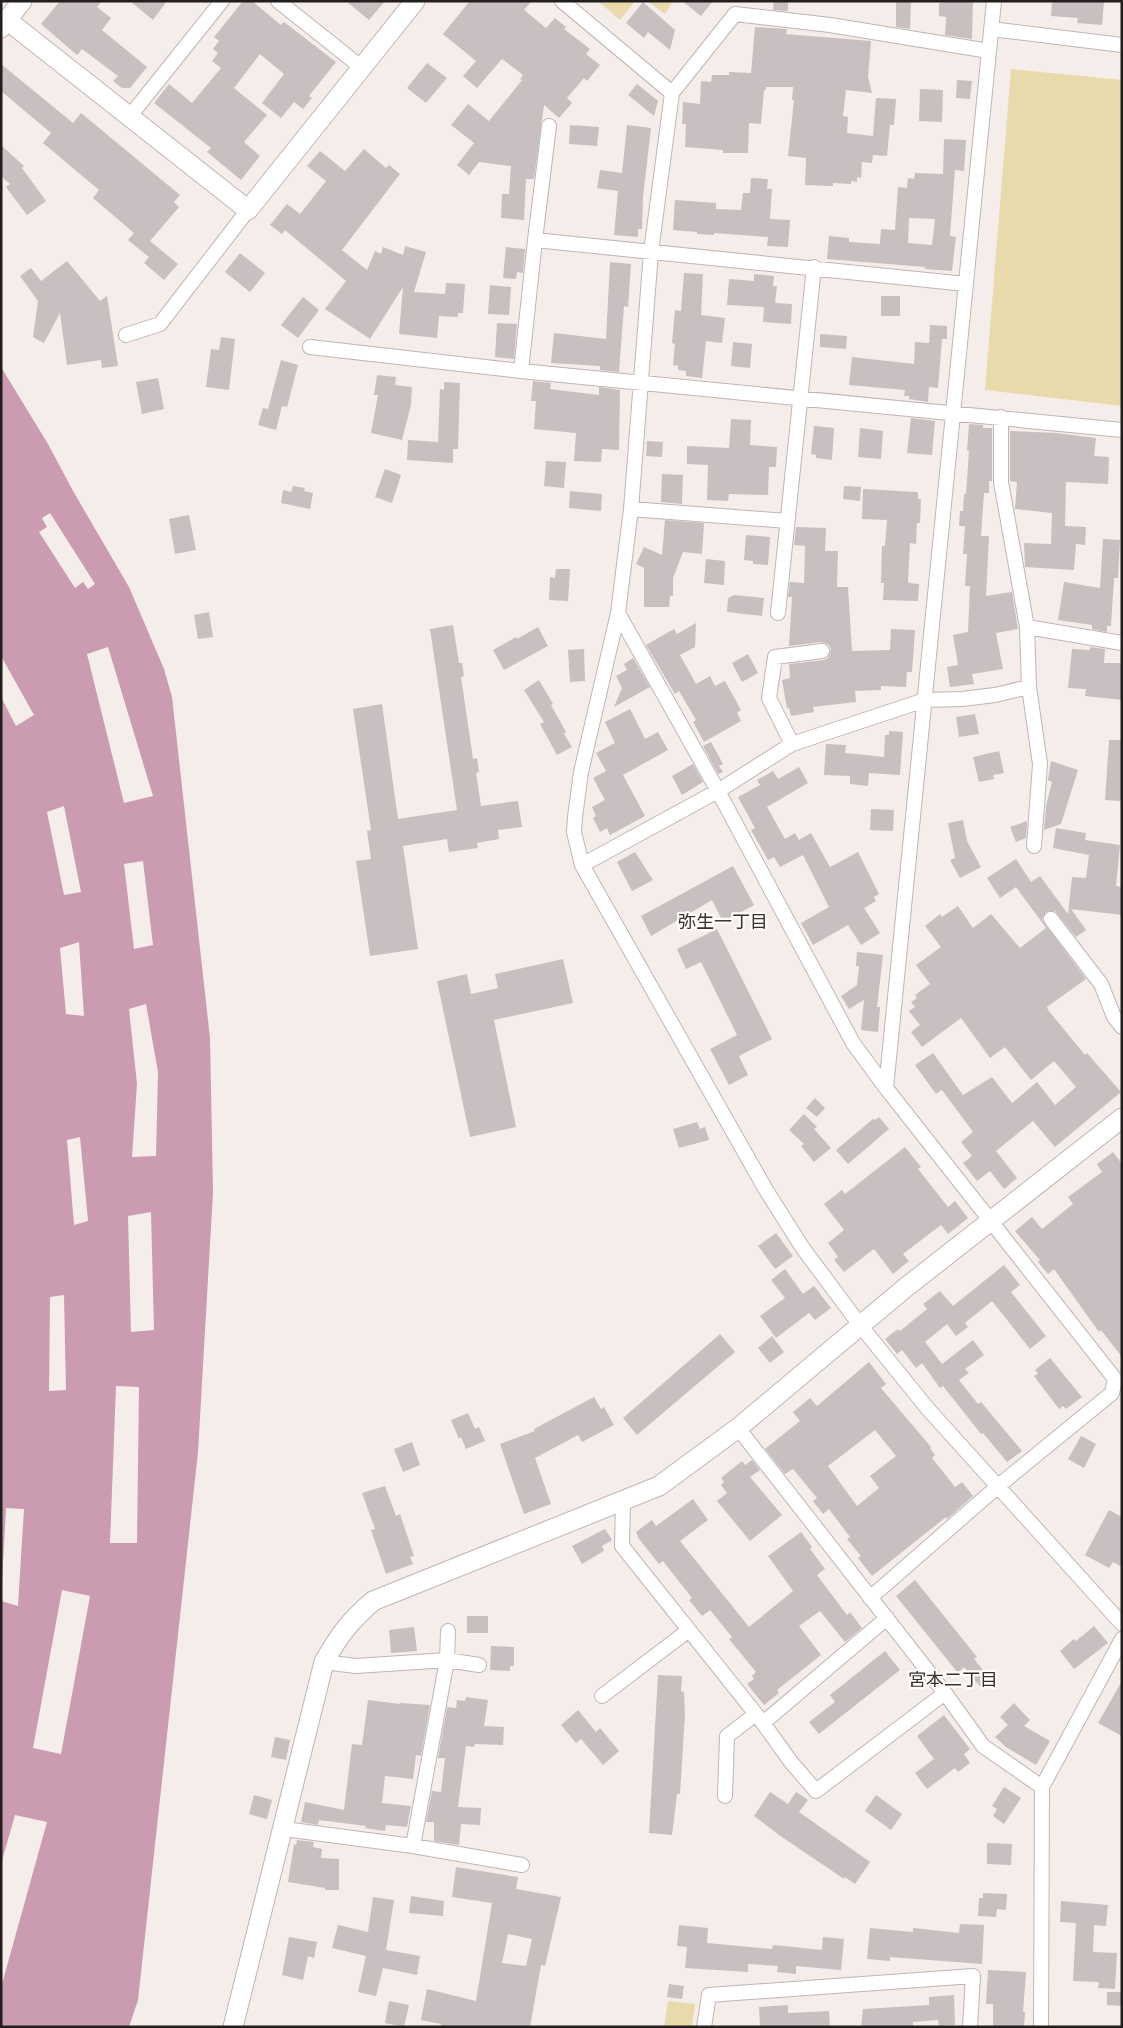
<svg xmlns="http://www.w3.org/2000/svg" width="1123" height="2028" font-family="'Work Sans','Noto Sans JP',sans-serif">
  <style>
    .green { fill: #e9daac }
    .water { fill: #cb9bb1 }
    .pier { fill: #f5edea }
    .building { fill: #c8bfc0; fill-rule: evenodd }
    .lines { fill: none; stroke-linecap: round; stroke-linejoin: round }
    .street-casing { stroke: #bfb6b4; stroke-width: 16 }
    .secondary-casing { stroke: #bfb6b4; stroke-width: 21 }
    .street { stroke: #fff; stroke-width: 14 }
    .secondary { stroke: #fff; stroke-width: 19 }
    .labels { text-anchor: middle; stroke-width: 4.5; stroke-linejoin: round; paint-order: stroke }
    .neighbourhood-label { font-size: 18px; fill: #36302d; stroke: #fffbfa }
  </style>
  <rect width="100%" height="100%" fill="#f5edea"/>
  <path class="green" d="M598,1H635L620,20Z
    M647,1H673L665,14Z
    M1011,69L1122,80V406L985,390Z
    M668,2001L695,2004L692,2027H664Z"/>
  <path class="water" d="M1,367L48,444L73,491L129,587L164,669L172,697L210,1038L213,1192L198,1452L138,2000L129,2027H1Z"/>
  <path class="pier" d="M50,513L95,584L88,589L83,582L75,588L39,532L47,527L42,518Z
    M108,647L153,796L124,803L87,654Z
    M1,656L34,715L16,726L1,697Z
    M64,806L81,892L64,895L47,812Z
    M143,861L153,945L134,949L124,864Z
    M79,942L84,1016L66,1014L60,948Z
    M146,1004L158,1072L156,1156L132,1157L137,1084L129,1009Z
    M80,1137L88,1221L74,1225L67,1140Z
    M151,1212L154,1330L131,1332L128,1216Z
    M64,1295L66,1390L49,1391L50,1297Z
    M116,1386L139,1387L137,1543H110Z
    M6,1508L24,1509L18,1606L1,1601Z
    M62,1590L90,1596L61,1754L33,1748Z
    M15,1815L47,1822L2,1984L1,1864Z"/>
  <path class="building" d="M60,1H102L97,7L111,18L102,30L147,67L130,88H122L113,81L118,76L82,49L77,55L41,24Z
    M130,1H167L153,20Z
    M243,1H252L281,25L284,22L336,62L309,96L312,98L303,109L294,102L281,118L262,103L284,74L260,54L234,88L267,115L244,142L260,156L241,180L207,152L211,148L154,103L169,84L192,103L221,68L212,61L218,53L213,49L219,41L214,37Z
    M346,1H385L369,20Z
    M470,1H532L524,10L546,28L555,18L566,27L564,29L590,49L586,54L600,65L587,81L584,78L567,98L572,103L559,118L544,105L534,179H526L524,220L501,218L502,194H509L511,166L479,162L469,175L457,165L474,143L451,125L468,104L489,121L522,80L520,79L523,75L502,59L477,88L463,76L476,61L443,34Z
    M682,1H713L701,16Z
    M774,1H788V11L773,10Z
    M896,1H911L910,29L896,27Z
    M948,1H973L972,39L945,35L946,17L939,16V3Z
    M1052,1H1104L1102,25L1077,23L1078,18L1051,16Z
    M643,2L675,30L670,50L648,32L644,38L626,23Z
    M755,27L787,29L786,34L871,41L868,77L872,93L846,90L843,116L848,117L847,133L873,136L876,98L896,99L894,125H890L887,156L873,155L872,163L862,162L861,178L857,177V182L851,181V184L833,183V186L805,185L806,158L788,156L794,100H792L793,87H766V90H764L761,124L749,123L748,153H723V150L685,147L686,124H682L683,102L700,104L701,81L711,82L712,75H729V72L751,73Z
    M427,63L447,78L426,103L407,88Z
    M1,64L73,123L81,113L180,195L174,202L179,207L150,241L178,264L164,280L144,263L149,257L128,240L134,233L93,198L99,190L43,143L51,133L1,91Z
    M957,80L972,81L970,99L956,98Z
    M637,84L658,101L654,116L628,95Z
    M920,89L943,90L942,122L919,121Z
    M570,125L599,127L597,146L569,144Z
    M627,125L651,128L643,197L642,229H638V237L614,235L618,191L597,188L600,170L622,173Z
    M944,139L966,140L964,171L955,170L950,236L956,237L952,271L925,269V267L827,259L829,236L849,238V242L880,244L881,229L895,230L898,187L907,188L908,178L914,179L915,173L943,174ZM909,218L935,219L932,245L908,243Z
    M1,145L24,166L22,168L46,201L27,215L6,187L10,184L1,176Z
    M364,149L386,168L389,165L400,174L342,250L367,270L375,251L381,254L383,247L403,255L405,246L426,252L414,292L445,294L446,283L465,284L463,313H458V317L439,316L437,338L399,334L403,287L370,339L325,309L346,281L285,230L282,234L270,225L287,204L300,214L326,181L307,166L320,151L345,171Z
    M751,178L768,179L767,189H772L770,219L790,220L788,247L767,246L768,237L714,233V235L697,234V232L673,230L675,200L716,203V209L741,210L743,193H750Z
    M506,247L525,249L523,273L517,272L516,279L503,278Z
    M240,253L265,273L250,292L225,272Z
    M67,261L100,301L107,296L118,366L102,368L101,360L67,365L60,313L44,343L33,337L38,301L20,276L31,268L41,281Z
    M610,262L631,264L628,307L624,306L619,372L600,370V366L551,363L554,333L606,339Z
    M684,273L703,274L701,315L725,318L722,343L706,341L702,378L686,376V371L678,370V366L673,365L675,344L672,343L675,310L681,311Z
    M754,274L774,276L773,286H777L775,303L792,304L791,324L763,322L764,307L727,305L729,279L754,281Z
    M490,285L511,287L509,315L488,314Z
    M881,296H900V316H881Z
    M303,297L319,310L298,338L281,325Z
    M497,323L517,324L514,359L495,357Z
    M930,325L947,326V339H942L938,388L929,387L928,402L909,399V396H904L905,390L849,385L852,357L914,364L915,342L929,343Z
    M820,334L847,336L846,349L820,347Z
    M221,337L235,339L229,390L206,387L211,349L219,350Z
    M733,342L752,344L750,368L731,366Z
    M281,360L298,365L287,407L282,406L276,430L258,425L263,408L268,409Z
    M377,375L396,377L395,385L412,387L411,405L402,440L371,433L378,395H374Z
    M158,378L164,409L142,414L136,382Z
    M533,381L551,383L550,389L599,395V387L620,390L619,450L602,449L601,462L574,461L576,433L534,429L536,401H531Z
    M444,382L460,383L458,449H453V463L407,460L408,440L438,442L440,389L444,390Z
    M911,418L935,421L932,455L907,453Z
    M731,419L751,420L750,445L777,447L776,467H769L768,495L729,494L728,501L707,500L708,465L687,464V446L729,448Z
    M969,424L983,425V428H992V481H989V493H984L981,536H989L986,596L1012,592L1018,629L996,633L1003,669L972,674L974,684L950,687L947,667L958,665L953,635L968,632L970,586H965L967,554H963L965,526H959L960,511H963L964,494H966L969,451L967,450Z
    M814,426L834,428L832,460L816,458V455L811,454Z
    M860,428L883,431L881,459L858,457Z
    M1010,431L1056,433L1096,438L1094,456L1109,457L1108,484L1066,482L1065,526L1086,527L1085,545L1076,544L1074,570L1025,567L1024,543L1051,544L1052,513L1015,509L1017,482L1010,481Z
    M647,441L663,442L662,457L646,456Z
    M546,461L566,462L564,488L544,486Z
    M385,469L401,475L392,503L375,497Z
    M662,474L683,475L682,504L661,502Z
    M293,486L305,488L304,491L313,493L310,509L281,503L283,490L291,492Z
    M844,486L861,487L860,501L843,499Z
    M863,489L916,492L918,493V499H921L920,523H917L916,544L910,543L908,581L909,583L919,584L918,601L883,600L884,583H881L882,546H885L887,520L862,519Z
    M570,491L602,494L601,511L569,508Z
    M189,515L196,550L175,554L169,519Z
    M665,520L704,523L702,554L683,552L673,578V596H670L669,607H644V568L636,564L644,547L662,555Z
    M796,527L826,528L825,551H838L837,587H848L852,651L890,650L891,629L915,630L912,672H907L906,687L881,686V690L855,691L856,702L813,707L814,712L791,716L789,708H787L782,680L790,678L789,664L824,660L828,658L831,650L829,645L821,642L789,646L792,597H788L790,582L804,583L805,546L794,545Z
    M746,535L770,537L768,565L753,564V561L744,560Z
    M1103,539L1120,540L1118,578H1114L1111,626H1107V632L1092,629V625L1058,620L1064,582L1100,588Z
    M706,559L725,561L724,585L704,583Z
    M556,569H570L568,601L549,600L550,577L555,578Z
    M734,595L764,598L762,616L727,612L728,598Z
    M209,612L213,637L198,639L194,615Z
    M696,623L695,647L680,655L696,684L710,676L715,686L725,681L741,710L737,713L741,721L704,742L693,722L696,720L679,691L675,694L646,645L674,629L677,634Z
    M453,625L459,663H462L464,676L461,677L473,759L477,758L479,772L476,773L481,806L518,801L522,827L498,830L499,839L477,843L478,848L449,852L447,839L403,846L418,949L370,956L356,861L371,859L367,831L371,830L353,709L382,704L398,819L457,810L430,629Z
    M538,627L548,646L504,670L493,650L516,637L517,639Z
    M1090,647L1105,649L1104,663H1122V700L1085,696L1086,689L1068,688L1072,649L1090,650Z
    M584,649L585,681L570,682L568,650Z
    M748,654L758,673L742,682L732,663Z
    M633,658L650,687L614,707L622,688L616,676L627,670L624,664Z
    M539,680L553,704L551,705L566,732L564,734L572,747L557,755L540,724L544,722L524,690Z
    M630,709L645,739L658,732L668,750L623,775L645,816L610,835L607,828L600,832L593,818L596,816L592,807L605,800L593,778L606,771L596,753L615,743L605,722Z
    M975,714L979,734L959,737L956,717Z
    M889,731L903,732L900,775L869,773L868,786L850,784V776L824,775L826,744L846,745L845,753L884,757L885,735H889Z
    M1109,740H1122L1121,801L1105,800Z
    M711,742L723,764L719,766L723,772L718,774L703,746Z
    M999,751L1004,773L993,775L994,779L979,782L973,757Z
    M1051,761L1078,770L1061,824L1044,830L1046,806L1052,782L1048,780Z
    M693,764L703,782L682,795L672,776Z
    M799,767L808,783L767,807L785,839L795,833L799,840L811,833L830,867L858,852L879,894L874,897L876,901L864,908L880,933L861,945L848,925L813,945L801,923L829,907L803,855L780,867L774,857L768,860L751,830L755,828L738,797L760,785L757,780L773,771L778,779Z
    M871,809L894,810L893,831L870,830Z
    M963,820L967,841L981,867L960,878L950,860L955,858L948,823Z
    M1027,821L1026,838L1016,842L1010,827Z
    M1056,828L1086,833L1085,840L1120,845L1116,886L1122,887V915L1071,909L1086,930L1076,937L1055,911L1046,912L1042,920L1086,979L1047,1007L1048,1010L1085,1055L1087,1053L1121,1092L1055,1147L1033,1121L996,1151L1017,1178L1004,1189L990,1171L977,1181L963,1163L972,1156L961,1142L973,1132L942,1090L936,1094L915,1065L933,1053L963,1095L992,1077L1012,1103L1037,1082L1055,1105L1076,1087L1054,1061L1031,1080L1005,1047L990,1058L961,1018L922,1047L911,1032L920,1025L909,1011L915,1007L911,1002L917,998L915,995L930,984L916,965L941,947L925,926L940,914L942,917L958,906L973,928L991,914L1020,948L1046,928L1016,887L1000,898L987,878L1016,859L1031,882L1040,876L1068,914L1072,877L1086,878L1089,855L1053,848Z
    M635,852L653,880L632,891L617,862Z
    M733,866L754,905L723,922L712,900L651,936L641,916Z
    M717,929L772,1039L739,1056L748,1075L729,1085L710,1049L737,1035L701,962L686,969L677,949Z
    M857,952L883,955L877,1007H880L878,1032L861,1030L864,1000L849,1009L841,996L857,985L859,966H856Z
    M563,959L573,1003L494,1020L516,1127L470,1137L437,981L467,974L471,994L498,988L495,974Z
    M815,1098L825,1108L817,1117L806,1108Z
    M804,1114L817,1127L814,1129L831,1148L814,1162L801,1146L804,1144L789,1130Z
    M879,1117L889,1129L848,1164L836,1150L873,1119L875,1120Z
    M697,1122L700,1129L705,1127L709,1140L679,1148L673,1129Z
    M905,1147L921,1167L918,1169L948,1207L955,1201L968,1218L948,1234L941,1225L903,1254L909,1261L893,1274L874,1249L844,1272L834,1260L838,1257L828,1243L844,1230L824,1204L842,1190L845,1194Z
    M1113,1152L1122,1164V1357L1101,1330L1099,1332L1054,1269L1048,1274L1038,1262L1040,1260L1015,1231L1032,1217L1042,1229L1073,1204L1068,1197L1102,1172L1097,1164Z
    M776,1233L793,1256L775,1269L758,1246Z
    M1004,1265L1020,1285L1011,1292L1046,1336L1030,1349L992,1301L965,1323L968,1327L956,1336L947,1324L925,1342L942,1364L973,1340L984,1355L965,1369L969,1373L959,1380L978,1404L981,1402L1022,1451L1007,1462L983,1433L981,1434L943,1386L940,1388L922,1363L916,1368L902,1350L897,1354L885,1339L898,1329L900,1331L927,1309L923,1304L940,1291L953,1306Z
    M785,1269L803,1294L814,1286L831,1308L815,1320L809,1313L776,1338L760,1316L785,1298L771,1280Z
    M720,1334L735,1352L637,1435L623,1418Z
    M772,1336L784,1352L770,1363L758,1348Z
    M1050,1358L1082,1397L1066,1409L1063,1406L1059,1409L1034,1376L1038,1374L1035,1370Z
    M869,1362L886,1384L881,1388L931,1447L930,1448L935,1455L932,1458L955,1487L962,1482L973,1496L947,1519L946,1517L872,1576L858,1558L861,1556L847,1539L850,1537L829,1509L823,1514L813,1501L817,1498L793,1469L785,1474L765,1449L800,1421L793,1412L810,1398L817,1406ZM875,1430L896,1456L870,1476L879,1488L857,1506L828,1466Z
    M594,1397L601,1409L604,1407L614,1425L582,1442L578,1435L535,1458L551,1504L524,1514L500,1444L535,1431L534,1429Z
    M468,1413L475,1429L479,1427L485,1441L466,1449L461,1437L459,1439L451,1420Z
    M1081,1436L1096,1444L1084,1468L1068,1459Z
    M412,1442L420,1465L403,1472L394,1449Z
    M752,1460L760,1470L750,1477L782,1515L750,1541L717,1501L727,1493L721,1485L724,1482L721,1478L742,1461L745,1465Z
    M385,1486L396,1516L400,1514L414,1556L410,1557L413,1564L386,1574L371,1530L375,1529L362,1493Z
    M693,1499L708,1520L680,1541L749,1627L793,1591L768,1556L801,1532L812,1547L810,1549L825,1569L817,1575L847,1615L850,1612L862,1628L845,1642L820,1611L799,1626L821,1655L777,1690L779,1693L764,1705L747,1684L754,1679L752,1676L756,1672L729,1639L732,1637L710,1610L702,1616L689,1600L692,1598L663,1561L659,1564L639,1539L636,1532L652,1520L656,1526Z
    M1109,1510L1122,1517V1567L1113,1562L1109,1568L1085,1555Z
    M605,1529L612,1540L602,1546L604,1551L582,1564L572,1546Z
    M915,1580L977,1657L974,1659L992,1681L982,1689L964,1667L958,1673L896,1596Z
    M467,1616H488V1633H467Z
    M1094,1626L1108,1643L1074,1669L1060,1651L1074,1639L1076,1641Z
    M414,1627L417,1651L391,1653L389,1630Z
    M491,1646L514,1647V1666H510V1671L490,1670Z
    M885,1651L900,1670L819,1734L809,1722L835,1702L830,1695Z
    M658,1675L682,1676L681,1691L684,1692L685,1714L680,1794H677L672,1835L649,1833Z
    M1122,1681V1736L1098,1723Z
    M466,1697L488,1700L484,1726L504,1727L503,1745L475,1744L474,1747L466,1746L458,1807L481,1808L480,1825L461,1824L459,1845L434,1841V1822H426L432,1791L441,1792L445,1758H438L447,1707L456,1708L457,1700L465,1701Z
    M368,1700L400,1704V1703L430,1705L421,1756L416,1755L413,1779L385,1776L382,1803L411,1806L407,1827L386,1825L385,1831L365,1828L366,1826L319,1820L318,1825L301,1822L305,1802L344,1810L352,1744L362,1745Z
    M1014,1703L1030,1720L1024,1726L1050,1741L1036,1765L1006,1747L995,1737L1008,1725L1000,1717Z
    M578,1710L596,1732L600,1728L619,1751L603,1765L581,1739L576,1743L561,1725Z
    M944,1715L970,1749L964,1754L970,1763L958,1772L955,1768L927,1789L915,1773L934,1759L917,1736Z
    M275,1737L290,1740L286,1760L271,1757Z
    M1004,1787L1021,1798L1004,1824L993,1816L997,1809L992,1806Z
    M770,1792L788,1804L796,1792L808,1800L799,1812L870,1862L855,1884L845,1877L844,1879L779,1835L754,1816Z
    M254,1795L272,1800L267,1819L249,1814Z
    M876,1795L902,1814L891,1830L865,1811Z
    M297,1840L314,1842L313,1847L322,1849L321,1858L339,1859V1890H325V1888L288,1882L294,1844L296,1845Z
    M987,1843L1012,1844L1011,1865L987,1864Z
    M456,1867L518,1877L516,1889L561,1897L545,1966L541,1965L530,2027H440L441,2024L421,2020L427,1989L476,2001L492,1903L452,1897ZM508,1934L532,1939L526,1966L502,1963Z
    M983,1893L1007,1894L1006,1910L997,1909L996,1917L978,1916L979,1898H983Z
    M411,1896L444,1901L443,1916L409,1913Z
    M373,1897L394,1900L386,1950L420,1956L417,1975L383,1968L376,1996L358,1992L366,1956L332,1948L338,1925L368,1932Z
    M1061,1901L1108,1905L1106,1926L1094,1925L1093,1952L1117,1953L1115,1989L1098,1988L1099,1982L1073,1981L1076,1923L1060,1922Z
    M960,1924L984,1925L982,1964L890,1957V1961L867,1959L870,1928L913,1932V1928L959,1933Z
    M679,1925L708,1928L707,1943L772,1949L773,1945L822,1950L823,1937L844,1939L841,1970L796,1966V1974L777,1972L778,1966L748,1964V1972L685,1968L687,1947L677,1946Z
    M289,1937L317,1942L314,1958L308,1956L303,1980L282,1975Z
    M988,1970L1026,1972L1023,2012H1025L1024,2027H993V2004H986Z
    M669,1984L684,1986L682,1999L667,1997Z
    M1107,1992H1122V2006L1107,2005Z
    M954,1995L955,2025L939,2026L938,2020L913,2022V2027H861L863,2009L929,2005V1997Z
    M389,2001L409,2005L404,2027L385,2023Z
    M788,2005V2013L829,2011L830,2027H760L759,2007Z"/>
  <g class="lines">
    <defs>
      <path id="street" d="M278,1L361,67
        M562,1L672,93
        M991,29L1122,45
        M989,51L830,25L735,14L672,93L651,252L631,509L618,613L581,772L575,817L574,832L582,865L766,1190L802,1247L860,1325L928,1409L1122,1624
        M130,116L222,1
        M535,240L549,126
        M126,335L160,324L248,210
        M310,347L521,371L1122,430
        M521,371L535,240L966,284
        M1001,417V482L1027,627L1029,687L1040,764L1034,846
        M631,509L787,521
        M618,613L718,791L853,1043L886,1088
        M778,613L814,267
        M1027,627L1122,643
        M792,744L769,698L775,657L822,651
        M582,865L718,791L792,744L925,700L962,699L995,695L1029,687
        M1051,919L1101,984L1114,1017L1122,1027
        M738,1428L945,1693L983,1746L1042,1787
        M623,1502L622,1546L763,1723L791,1762L816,1791L945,1693
        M870,1598L997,1487L1112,1393L1115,1379L886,1088L994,1
        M324,1662L356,1666L447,1660L479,1665
        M602,1696L689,1630
        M763,1723L887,1618
        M725,1796L727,1736L756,1714
        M284,1829L413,1846L522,1865
        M413,1846L447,1660L448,1631
        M704,2027L709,1995L973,1976L970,2027
        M1041,2027L1042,1787L1122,1639"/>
      <path id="secondary" d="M7,20L248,210L415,1
        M1,28L22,1
        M233,2027L324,1662C340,1634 349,1622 373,1601L659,1486L738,1428L905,1288L1122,1118"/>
    </defs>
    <use href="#street" class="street-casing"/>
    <use href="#secondary" class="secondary-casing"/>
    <use href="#street" class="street"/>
    <use href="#secondary" class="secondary"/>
  </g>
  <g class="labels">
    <g class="neighbourhood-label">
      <text x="723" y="928">弥生一丁目</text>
      <text x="953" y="1686">宮本二丁目</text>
    </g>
  </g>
  <rect width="1123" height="2028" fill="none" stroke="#211e1d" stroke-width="5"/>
</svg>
